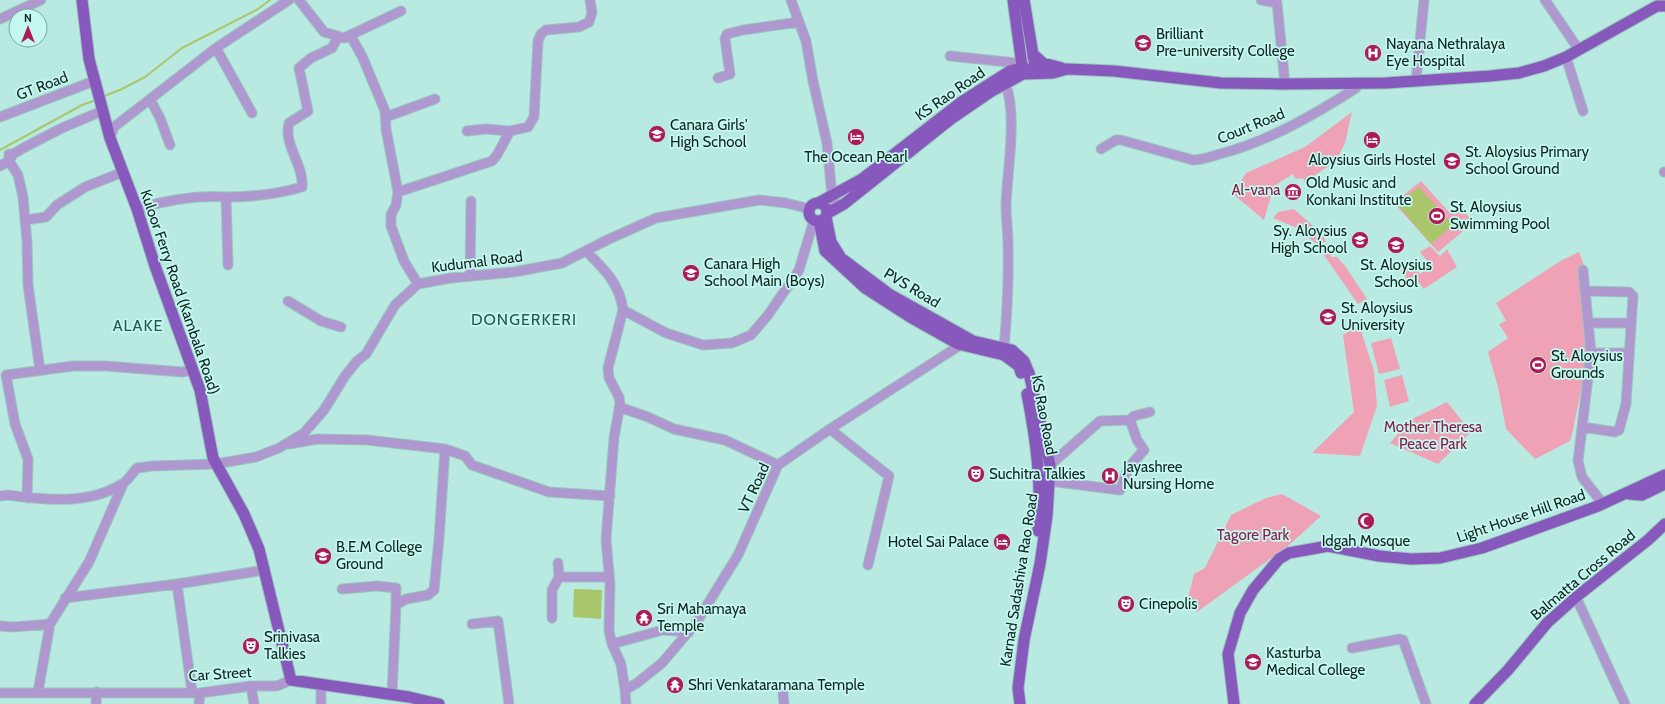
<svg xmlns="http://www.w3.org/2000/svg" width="1665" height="704" font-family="Cabin,sans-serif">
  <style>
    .green { fill: #efa2b5 }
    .water { fill: #a9c66b }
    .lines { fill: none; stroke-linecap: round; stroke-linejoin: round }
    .stream { stroke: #a9c66b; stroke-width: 2 }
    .minor-casing { stroke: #9ac6bf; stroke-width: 11 }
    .major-casing { stroke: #9ac6bf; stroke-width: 13 }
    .minor { stroke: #af98cf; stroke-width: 9 }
    .major { stroke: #8759bd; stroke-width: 11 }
    .labels { text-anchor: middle; stroke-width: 3.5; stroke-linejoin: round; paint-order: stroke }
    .poi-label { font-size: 15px; fill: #112421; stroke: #c5f8ef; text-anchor: start }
    .street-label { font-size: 15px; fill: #112421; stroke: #c5f8ef }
    .park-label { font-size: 15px; fill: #8d1b47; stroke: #c5f8ef }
    .neighbourhood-label { font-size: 16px; letter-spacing: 1px; fill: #275750; stroke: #c5f8ef }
  </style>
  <rect width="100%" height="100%" fill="#b8eae2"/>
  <path class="green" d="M1352,112L1345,143L1336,161L1305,182L1303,178L1296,179L1293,174L1274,186L1264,220L1233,194L1246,173L1305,147Z
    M1421,181L1449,212C1460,204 1464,212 1473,221L1461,233L1438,252L1394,203Z
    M1294,209L1321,233L1326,241L1319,246L1297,228L1273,218L1278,212Z
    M1326,243L1332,252L1331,257H1337L1345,266L1367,299L1358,304L1319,248Z
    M1430,246L1440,256L1447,249L1457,267L1424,289L1414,277L1408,280L1399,268L1410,261L1420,274L1431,266L1420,252Z
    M1579,252L1588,276L1586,288L1587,345L1584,375L1572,435L1570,441L1535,459L1506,429L1498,387L1488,352L1508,338L1499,324L1506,321L1496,303L1562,260Z
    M1359,325L1374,371L1377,406L1360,456L1312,453L1354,412L1343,335Z
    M1391,338L1400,369L1379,374L1371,343Z
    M1402,375L1409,401L1390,407L1384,380Z
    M1447,402L1471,432L1438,464L1390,443L1410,420Z
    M1282,494L1321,516L1288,546L1197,612L1188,598L1194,574L1205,568L1231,515L1266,498Z"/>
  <path class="water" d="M1419,187L1453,225L1431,244L1397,204Z
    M574,589L602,590L601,619L573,617Z"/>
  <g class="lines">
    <path class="stream" d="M102,97L122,89L145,77L182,48L258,9L270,0
      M0,150L82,105L96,100"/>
    <defs>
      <path id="minor" d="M299,0L324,32L344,38L401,11
        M791,0L806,41L813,81L827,143L832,196L838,207
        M1261,0L1277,3L1285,84
        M1545,0L1579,50
        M0,19L41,0
        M350,35L362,56L385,111L386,129L398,192L396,205L391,215V226L404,261L418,284
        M216,48L252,113
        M950,56L1017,63
        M1566,57L1583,111
        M718,78L730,74L725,39L727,34L743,30L799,22
        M1416,81L1424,0
        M150,99L160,118L170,145
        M0,117L94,81
        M386,117L435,99
        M467,131L486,129L510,131
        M110,138L114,127L216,48L289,0
        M1101,149L1116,140H1121L1193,160C1203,160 1212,156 1220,154C1269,141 1314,115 1356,88V84
        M9,154V161L18,175L23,197L27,242L28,285L40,370
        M0,166L9,161L13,154L27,146L62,128L102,111
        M1664,172H1665
        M398,192L492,161L497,155L510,131L528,127L534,117L538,41L541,34L546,30L579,27L589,22L592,13L590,0
        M226,197C251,197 278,194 302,187C304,165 283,144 289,123L308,111L299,68L311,58L332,48L338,37
        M137,209C167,200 195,195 226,197L228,265
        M25,220L46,217L57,205L85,187L123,172
        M586,251C604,269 620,284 623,310L666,333L703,345L732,343L751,335L768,315L799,270L814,220
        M1583,270L1591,353L1578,461L1582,477L1603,504
        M470,276L471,201
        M288,301L321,321L341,327
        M623,310L608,368L609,378L619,397L620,404L614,438L606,539L610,584L609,631L612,644L621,664L625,690
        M1588,323H1630
        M1004,348C1007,314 1009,279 1008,244C1008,231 1006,218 1006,205C1007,171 1018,114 1005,83
        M1591,353H1629
        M619,407L648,417L674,429L725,440L778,465
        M1583,427L1615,432L1619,430L1626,404L1633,296L1629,292L1585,291
        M830,429L889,476L868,565
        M289,444L318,439L367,440L445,449L465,456L472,465L549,492L610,496
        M1044,466L1050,465L1100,421L1130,420L1134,416L1150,412
        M1049,481L1120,490L1129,467L1144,450L1137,440L1130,420
        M0,496L8,495C45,500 89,505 122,484C128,481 132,473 137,468L152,466L216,464L256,457L279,448L304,433L324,410L345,376L357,361L366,354L395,305L418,284L451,278L514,272L562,263L607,240L656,218L759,200L786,203L810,209
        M27,498L28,459L15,424L6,375L73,366H106L182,372L193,370
        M559,577H609
        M177,584L192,692
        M342,589L377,586L396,588V605
        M1576,597L1625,704
        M65,598L177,584L265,570
        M552,618V590L559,577L558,563
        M472,624L498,621L509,704
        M0,626L14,627L50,624
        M612,644L663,630L689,632
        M1352,648L1400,639L1403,640L1426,704
        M251,686L254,704
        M38,692L50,624L89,562L123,484
        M0,693H200L251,686H277L291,680
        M783,693L784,704
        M392,695L396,605L406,599L428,595L434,590L439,539L445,449
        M96,704L97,692
        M199,704L200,693
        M321,704V684
        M626,704L625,690L637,683L662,663L696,623L738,555L778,465L830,429L965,342"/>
      <path id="major" d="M82,0L89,59L110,138L137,209L155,266L200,390L213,458L244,514L259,549L291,680L409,697L439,704
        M1013,0L1023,73
        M1024,0L1036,73
        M1033,54L1043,63L1062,68
        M809 212a9 9 0 1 1 18 0a9 9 0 1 1-18 0Z
        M818,203L862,179L960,103L1010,71L1024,67
        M828,213L844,204L951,119L992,91L1023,74L1053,73L1067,69L1114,71L1221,83L1280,84L1386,83L1490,76L1519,73L1544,66L1566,57L1657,6H1665
        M826,217L831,242L841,258L889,294L973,341L1012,350L1024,361L1029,373L1050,465L1047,516L1040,564L1024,640L1018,688L1020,704
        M819,221L825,251L865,288L910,317L958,344L1004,355L1019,366L1021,373
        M1027,394C1036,440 1042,484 1038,531
        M1629,494L1642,495L1665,484
        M1234,704L1228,654L1240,613L1253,590L1279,559L1289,553L1328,546L1379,556L1411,559L1440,558L1482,548L1598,506L1665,475
        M1475,704L1508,670L1547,623L1576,597L1648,540L1665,524"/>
    </defs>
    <use href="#minor" class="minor-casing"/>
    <use href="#major" class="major-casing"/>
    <use href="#minor" class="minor"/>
    <use href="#major" class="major"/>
  </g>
  <defs>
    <symbol id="university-disc" viewBox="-11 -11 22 22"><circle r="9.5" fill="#ab1b55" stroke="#c5f8ef"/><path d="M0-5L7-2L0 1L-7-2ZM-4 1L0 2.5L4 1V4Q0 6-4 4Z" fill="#fff"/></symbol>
    <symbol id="hospital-disc" viewBox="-11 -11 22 22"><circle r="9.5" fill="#ab1b55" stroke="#c5f8ef"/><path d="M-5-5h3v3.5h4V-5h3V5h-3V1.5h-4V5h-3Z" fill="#fff"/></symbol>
    <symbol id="school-disc" viewBox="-11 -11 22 22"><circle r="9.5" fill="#ab1b55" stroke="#c5f8ef"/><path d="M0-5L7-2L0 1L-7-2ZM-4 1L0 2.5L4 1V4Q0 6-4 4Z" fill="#fff"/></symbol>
    <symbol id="hotel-disc" viewBox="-11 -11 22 22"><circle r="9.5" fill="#ab1b55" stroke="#c5f8ef"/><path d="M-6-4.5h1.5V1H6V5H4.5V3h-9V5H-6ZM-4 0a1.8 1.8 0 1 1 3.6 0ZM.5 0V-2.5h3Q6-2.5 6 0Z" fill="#fff"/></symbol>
    <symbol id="museum-disc" viewBox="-11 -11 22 22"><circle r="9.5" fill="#ab1b55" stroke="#c5f8ef"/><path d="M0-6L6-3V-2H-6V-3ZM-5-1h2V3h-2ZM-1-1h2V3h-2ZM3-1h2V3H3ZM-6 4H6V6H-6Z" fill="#fff"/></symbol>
    <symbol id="stadium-disc" viewBox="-11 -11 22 22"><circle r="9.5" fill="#ab1b55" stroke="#c5f8ef"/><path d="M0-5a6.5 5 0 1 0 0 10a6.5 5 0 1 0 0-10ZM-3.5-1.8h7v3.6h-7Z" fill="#fff"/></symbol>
    <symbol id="theatre-disc" viewBox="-11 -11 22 22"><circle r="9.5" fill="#ab1b55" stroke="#c5f8ef"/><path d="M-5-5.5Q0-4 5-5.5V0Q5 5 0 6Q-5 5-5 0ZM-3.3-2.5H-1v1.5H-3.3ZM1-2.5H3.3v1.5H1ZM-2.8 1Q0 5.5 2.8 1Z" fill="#fff"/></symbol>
    <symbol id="mosque-disc" viewBox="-11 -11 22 22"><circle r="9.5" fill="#ab1b55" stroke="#c5f8ef"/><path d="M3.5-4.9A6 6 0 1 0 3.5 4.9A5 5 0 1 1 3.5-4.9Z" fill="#fff"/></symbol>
    <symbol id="temple-disc" viewBox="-11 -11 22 22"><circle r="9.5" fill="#ab1b55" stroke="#c5f8ef"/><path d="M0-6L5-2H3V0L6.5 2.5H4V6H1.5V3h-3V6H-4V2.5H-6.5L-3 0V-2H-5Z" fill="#fff"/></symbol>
  </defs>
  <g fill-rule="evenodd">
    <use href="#university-disc" x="1133" y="33" width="20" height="20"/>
    <use href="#hospital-disc" x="1363" y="43" width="20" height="20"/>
    <use href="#school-disc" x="647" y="124" width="20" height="20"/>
    <use href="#hotel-disc" x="846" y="127" width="20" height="20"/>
    <use href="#hotel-disc" x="1362" y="130" width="20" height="20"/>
    <use href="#school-disc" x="1442" y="151" width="20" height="20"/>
    <use href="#museum-disc" x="1283" y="182" width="20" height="20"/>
    <use href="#stadium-disc" x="1427" y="206" width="20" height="20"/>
    <use href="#school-disc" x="1350" y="230" width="20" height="20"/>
    <use href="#school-disc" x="1386" y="235" width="20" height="20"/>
    <use href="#school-disc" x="681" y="263" width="20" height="20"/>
    <use href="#university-disc" x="1318" y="307" width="20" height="20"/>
    <use href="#stadium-disc" x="1528" y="355" width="20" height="20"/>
    <use href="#theatre-disc" x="966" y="464" width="20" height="20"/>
    <use href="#hospital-disc" x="1100" y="466" width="20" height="20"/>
    <use href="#mosque-disc" x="1356" y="511" width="20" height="20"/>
    <use href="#hotel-disc" x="992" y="532" width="20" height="20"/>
    <use href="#university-disc" x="313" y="546" width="20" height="20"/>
    <use href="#theatre-disc" x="1116" y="594" width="20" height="20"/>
    <use href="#temple-disc" x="634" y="608" width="20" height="20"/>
    <use href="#theatre-disc" x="241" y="636" width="20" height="20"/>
    <use href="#university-disc" x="1243" y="652" width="20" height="20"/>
    <use href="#temple-disc" x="665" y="675" width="20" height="20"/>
  </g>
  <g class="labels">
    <g class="poi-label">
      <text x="1156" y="39">Brilliant<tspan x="1156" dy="17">Pre-university College</tspan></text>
      <text x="1386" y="49">Nayana Nethralaya<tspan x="1386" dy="17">Eye Hospital</tspan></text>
      <text x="670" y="130">Canara Girls'<tspan x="670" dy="17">High School</tspan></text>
      <text x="1465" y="157">St. Aloysius Primary<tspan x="1465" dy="17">School Ground</tspan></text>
      <text x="856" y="162" text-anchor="middle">The Ocean Pearl</text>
      <text x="1372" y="165" text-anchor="middle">Aloysius Girls Hostel</text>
      <text x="1306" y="188">Old Music and<tspan x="1306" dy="17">Konkani Institute</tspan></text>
      <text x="1450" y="212">St. Aloysius<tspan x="1450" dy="17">Swimming Pool</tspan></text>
      <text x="1347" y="236" text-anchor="end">Sy. Aloysius<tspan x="1347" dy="17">High School</tspan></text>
      <text x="704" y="269">Canara High<tspan x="704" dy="17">School Main (Boys)</tspan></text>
      <text x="1396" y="270" text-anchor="middle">St. Aloysius<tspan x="1396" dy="17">School</tspan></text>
      <text x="1341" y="313">St. Aloysius<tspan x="1341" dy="17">University</tspan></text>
      <text x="1551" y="361">St. Aloysius<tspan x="1551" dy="17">Grounds</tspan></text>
      <text x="1123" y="472">Jayashree<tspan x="1123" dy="17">Nursing Home</tspan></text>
      <text x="989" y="479">Suchitra Talkies</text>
      <text x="1366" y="546" text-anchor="middle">Idgah Mosque</text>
      <text x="989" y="547" text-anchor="end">Hotel Sai Palace</text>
      <text x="336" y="552">B.E.M College<tspan x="336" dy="17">Ground</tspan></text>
      <text x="1139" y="609">Cinepolis</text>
      <text x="657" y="614">Sri Mahamaya<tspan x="657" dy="17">Temple</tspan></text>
      <text x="264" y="642">Srinivasa<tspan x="264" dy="17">Talkies</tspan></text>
      <text x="1266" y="658">Kasturba<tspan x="1266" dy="17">Medical College</tspan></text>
      <text x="688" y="690">Shri Venkataramana Temple</text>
    </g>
    <g class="street-label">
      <text transform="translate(42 86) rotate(-21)" y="5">GT Road</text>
      <text transform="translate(950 94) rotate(-35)" y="5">KS Rao Road</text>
      <text transform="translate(1251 126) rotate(-22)" y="5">Court Road</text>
      <text transform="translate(477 262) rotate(-7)" y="5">Kudumal Road</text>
      <text transform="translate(912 288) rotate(31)" y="5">PVS Road</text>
      <text transform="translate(180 292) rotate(71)" y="5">Kuloor Ferry Road (Kambala Road)</text>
      <text transform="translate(1044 415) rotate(79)" y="5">KS Rao Road</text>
      <text transform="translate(754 488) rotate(-65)" y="5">VT Road</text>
      <text transform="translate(1521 516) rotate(-19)" y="5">Light House Hill Road</text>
      <text transform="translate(1583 575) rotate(-40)" y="5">Balmatta Cross Road</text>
      <text transform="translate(1019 580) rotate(-81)" y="5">Karnad Sadashiva Rao Road</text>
      <text transform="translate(220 674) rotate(-4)" y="5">Car Street</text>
    </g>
    <g class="park-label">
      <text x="1256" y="195">Al-vana</text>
      <text x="1433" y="432">Mother Theresa<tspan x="1433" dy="17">Peace Park</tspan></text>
      <text x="1253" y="540">Tagore Park</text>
    </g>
    <g class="neighbourhood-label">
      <text x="524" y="325">DONGERKERI</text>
      <text x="138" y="331">ALAKE</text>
    </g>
  </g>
  <g transform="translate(28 28)"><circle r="19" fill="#c5f8ef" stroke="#7da39d"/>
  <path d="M0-3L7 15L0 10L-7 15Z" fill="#ab1b55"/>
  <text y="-6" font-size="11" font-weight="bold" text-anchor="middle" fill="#112421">N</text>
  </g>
</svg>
